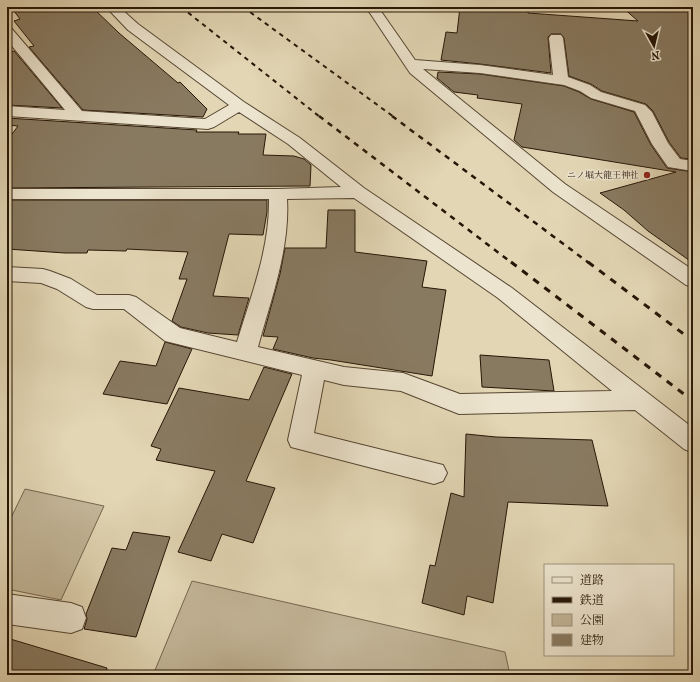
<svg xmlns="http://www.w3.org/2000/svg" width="700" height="682" font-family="'IM FELL French Canon','Noto Serif JP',serif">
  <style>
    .green { fill: #c2b597; stroke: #74664f }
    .building { fill: #887a61; stroke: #271607 }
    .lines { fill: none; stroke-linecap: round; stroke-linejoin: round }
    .minor-casing { stroke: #564632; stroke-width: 2 }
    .minor { fill: #ece4ce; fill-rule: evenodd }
    .rail-far2 { stroke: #271607; stroke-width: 2; stroke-dasharray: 4.5 4.5; stroke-linecap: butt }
    .rail-far1 { stroke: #271607; stroke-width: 2.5; stroke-dasharray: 5.5 5.5; stroke-linecap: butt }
    .rail { stroke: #271607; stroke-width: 3; stroke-dasharray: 7 7; stroke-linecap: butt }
    .poi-dot { fill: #8f2418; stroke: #ece4ce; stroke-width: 1.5 }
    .labels { text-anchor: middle; stroke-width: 3; stroke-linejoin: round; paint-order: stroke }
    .far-poi-label { font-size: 9px; fill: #271607; stroke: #ece4ce; text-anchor: end }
  </style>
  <rect width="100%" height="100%" fill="#e2d6b4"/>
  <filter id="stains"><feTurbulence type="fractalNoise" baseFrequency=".005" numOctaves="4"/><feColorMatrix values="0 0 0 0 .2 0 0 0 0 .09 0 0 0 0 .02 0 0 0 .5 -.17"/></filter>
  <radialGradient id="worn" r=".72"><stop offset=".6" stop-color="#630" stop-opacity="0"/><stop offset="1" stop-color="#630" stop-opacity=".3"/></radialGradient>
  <path class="green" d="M25,489L104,506L61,600L7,589V526Z
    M192,581L505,652L510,675H153Z"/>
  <path class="building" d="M11,7H92L119,33L178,83L180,82L207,109L203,117L83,110L29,47L34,46L14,21L20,19Z
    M460,7L528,8V13L638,21L622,7H693V159L681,158L669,142L653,111L646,104L602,91L591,84L569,76L564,38L561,34H551L548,37L551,73L480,64L441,60L446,32L457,33Z
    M14,51L62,108L7,105V53Z
    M438,72L480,74L564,86L579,92L591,99L634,112L651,145L667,168L693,172V263L648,231L624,210L600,193L676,172L522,147L514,140L522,104L477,98L478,95L454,92L437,78Z
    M7,118L197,130L196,132H239L238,134H266L263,155L294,156L304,159L311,165L310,186L7,188V141L18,126L7,125Z
    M7,200H267V212L263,235L229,234L213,296L249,298L238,335L208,333L181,327L172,321L187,279H179L188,252L127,249L126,251L88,250L87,253H65L7,249Z
    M328,210H355V252L427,261L422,287L446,290L432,376L331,360L313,358L273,349L278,337L263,336L280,274L285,248H326Z
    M165,342L192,349L167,404L103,394L120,361L156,366Z
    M480,355L549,360L554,391L482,387Z
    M264,367L292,374L246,481L275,488L253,543L222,534L211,561L178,552L215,471L156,460L161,449L151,446L179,388L249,400Z
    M466,434L496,437L592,440L608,506L508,502L493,603L467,596L464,615L422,603L430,565L435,566L451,493L464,497Z
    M133,532L170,537L136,637L84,629L87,619L86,614L112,548L126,550Z
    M7,638L107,668L106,675H7Z"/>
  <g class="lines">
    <defs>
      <path id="minor" d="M106,7H119L138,24L244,102L300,138L364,188L512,288L693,428V453L684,449L635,410L459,414L401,391L344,385L324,380L314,433L443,465L447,473L443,481L434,484L291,447L288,440L302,375L165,341L124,309H93L86,307L57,289L41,283L7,281V267L43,269L50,271L71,279L97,295H129L136,297L180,328L237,342C251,296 270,248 269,199H7V189H278L341,187L288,144L239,112L214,127L208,129L7,116V106L65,110L7,40V28L12,29L82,111L205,119L229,105L128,30ZM354,198L498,298L612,391L460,394L403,373L344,367L258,347C271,299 290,249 287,199Z
        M366,7H378L415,60L480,65L553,75L549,38L551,35H561L563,38L568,77L590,85L601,92L645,105L652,112L668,143L680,159L693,161V171L668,167L652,144L635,111L591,98L580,91L564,85L480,73L423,69L565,184L693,270V287L686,285L553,192L410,73Z
        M7,594L71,603L82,607L86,618L82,629L71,633L7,624Z"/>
    </defs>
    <use href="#minor" class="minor-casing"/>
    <use href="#minor" class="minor"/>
    <path class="rail-far2" d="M181,7L320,117
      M243,7L394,117"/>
    <path class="rail-far1" d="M319,116L512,263
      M392,116L589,263"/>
    <path class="rail" d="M511,262L693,401
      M588,262L693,341"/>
  </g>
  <circle class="poi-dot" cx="647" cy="175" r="4"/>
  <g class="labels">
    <g class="far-poi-label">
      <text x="639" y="178">ニノ堀大龍王神社</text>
    </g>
  </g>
  <rect width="700" height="682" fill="none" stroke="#e2d6b4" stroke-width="24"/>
  <rect x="8" y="8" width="684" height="666" fill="none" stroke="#271607" stroke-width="2"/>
  <rect x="12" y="12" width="676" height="658" fill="none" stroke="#271607"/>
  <rect x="544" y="564" width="130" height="92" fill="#ece4ce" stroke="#9d927e"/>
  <rect x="552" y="577" width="20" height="6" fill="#ece4ce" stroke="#9d927e"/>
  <text x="580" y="584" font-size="12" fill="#271607">道路</text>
  <rect x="552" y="597" width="20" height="6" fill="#271607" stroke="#9d927e"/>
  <text x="580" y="604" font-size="12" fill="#271607">鉄道</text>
  <rect x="552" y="614" width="20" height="12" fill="#c2b597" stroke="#9d927e"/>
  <text x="580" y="624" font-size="12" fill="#271607">公園</text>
  <rect x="552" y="634" width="20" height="12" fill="#887a61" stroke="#9d927e"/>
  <text x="580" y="644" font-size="12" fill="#271607">建物</text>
  <g transform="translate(654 46) rotate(172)" stroke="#ece4ce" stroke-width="3" paint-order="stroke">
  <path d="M0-3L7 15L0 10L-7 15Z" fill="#271607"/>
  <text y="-6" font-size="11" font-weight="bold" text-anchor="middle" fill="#271607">N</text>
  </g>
  <rect width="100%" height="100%" filter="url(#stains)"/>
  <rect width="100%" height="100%" fill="url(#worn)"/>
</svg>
